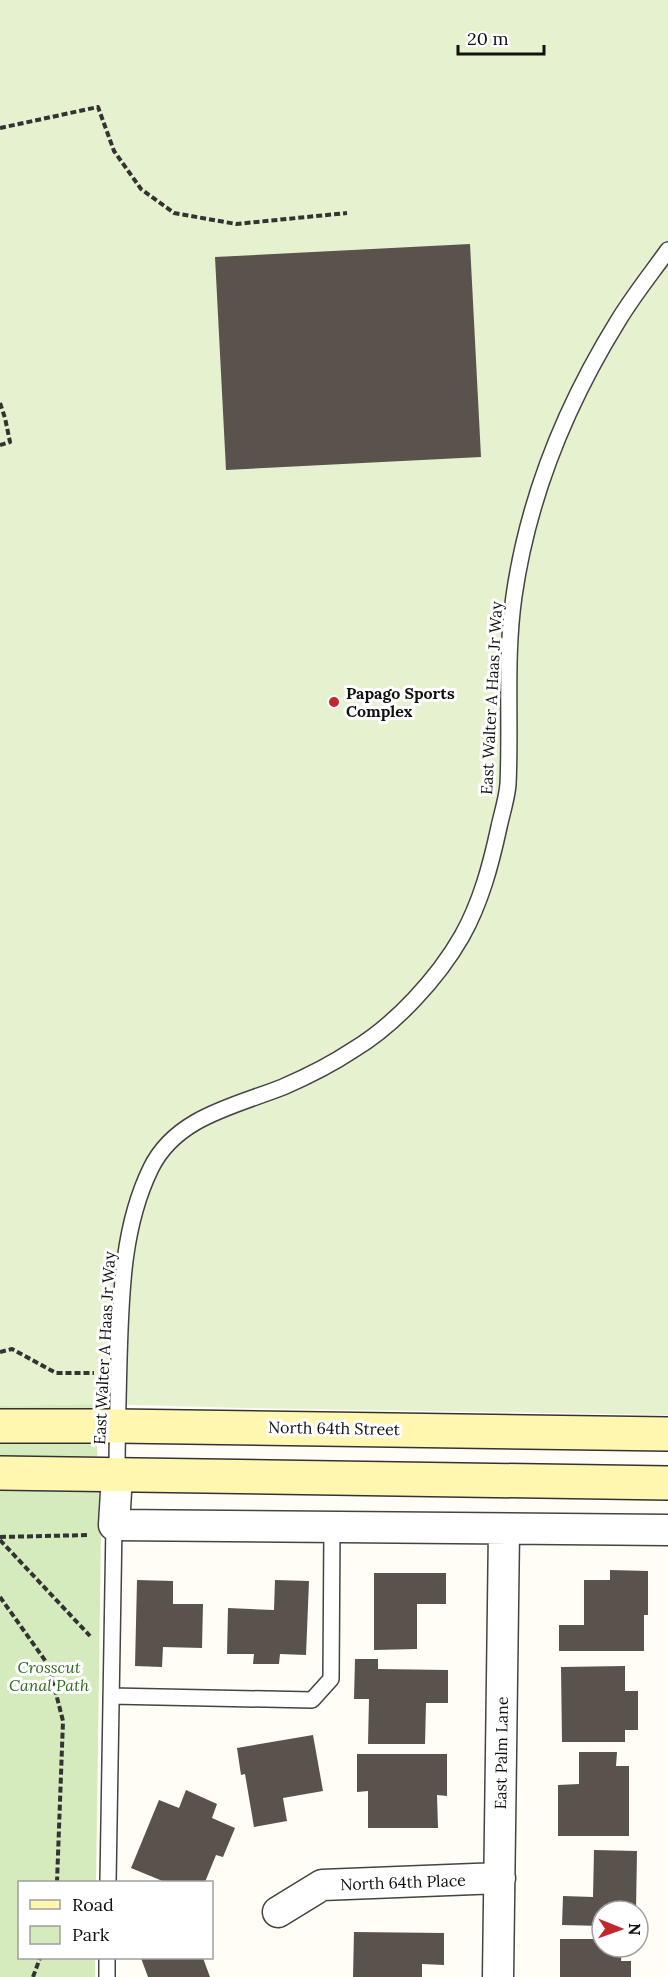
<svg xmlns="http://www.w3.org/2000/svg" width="668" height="1977" font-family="Lora,serif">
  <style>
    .green { fill: #d5ebbd }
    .pitch { fill: #e6f2cf }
    .building { fill: #5a524d }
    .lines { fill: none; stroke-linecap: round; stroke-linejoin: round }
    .lane-casing { stroke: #444; stroke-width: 18 }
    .street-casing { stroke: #444; stroke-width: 33 }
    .secondary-casing { stroke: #333; stroke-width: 36 }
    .path { stroke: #333; stroke-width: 4; stroke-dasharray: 6 3; stroke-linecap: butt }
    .lane { stroke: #fff; stroke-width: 15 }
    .street { stroke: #fff; stroke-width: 30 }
    .secondary { stroke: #fff6b0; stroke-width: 33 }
    .poi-dot { fill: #c4262e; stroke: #fff; stroke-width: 2 }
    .labels { text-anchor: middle; stroke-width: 6; stroke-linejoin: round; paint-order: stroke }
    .poi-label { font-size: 16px; font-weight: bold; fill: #111; stroke: #fff; text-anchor: start }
    .street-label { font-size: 16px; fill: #111; stroke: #fff }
    .park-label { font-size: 16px; font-style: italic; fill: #2f6b1f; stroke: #fff }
  </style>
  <rect width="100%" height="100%" fill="#fffdf5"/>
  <path class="green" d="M95,1404L101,1531L96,1882H20V1958H95V1977H0V1406Z"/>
  <path class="pitch" d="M0,0H668V1415L244,1408L95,1404L0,1406Z"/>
  <path class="building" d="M470,244L481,457L226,470L215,257Z
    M610,1570L648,1571V1615H644V1651H559V1625H584V1580H610Z
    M374,1573H446V1604H417V1649L374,1650Z
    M137,1580L173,1581V1604H203L202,1648L163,1647L162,1667L135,1666Z
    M275,1580L309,1581L306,1655L280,1654L279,1664H253L254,1654H227L228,1608L274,1610Z
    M355,1659H378V1669L448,1670V1703H426L425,1744H368L369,1699H354Z
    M625,1666V1691H638V1730H625V1742H562L561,1667Z
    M313,1735L323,1791L283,1798L287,1821L254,1827L245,1774L241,1775L237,1748Z
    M579,1752H617L616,1766H629V1836H558V1785L579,1784Z
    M357,1754H447V1796L437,1795L438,1828H368V1791L357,1792Z
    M186,1790L217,1804L212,1818L235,1828L223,1857L216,1855L205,1882H165L131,1868L159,1800L179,1808Z
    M594,1850L637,1851L636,1911H602V1926L562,1925L563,1896L593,1897Z
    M354,1932L444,1933V1965L422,1964V1977H353Z
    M560,1939H602V1947H622L621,1961H631V1977H560Z
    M141,1958H203L210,1977H148Z"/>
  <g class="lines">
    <defs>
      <path id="lane" d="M117,1475C117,1436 118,1398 119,1359C121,1295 122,1227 151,1168C176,1117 235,1106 283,1087C306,1077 332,1064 353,1050C395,1025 438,978 462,936C481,902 491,864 499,827C502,813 507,798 508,784C511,722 505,659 514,596C528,499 566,405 618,321C633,296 651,274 668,250
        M111,1696L312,1700L331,1679L332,1526
        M108,1882L114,1525
        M107,1977V1958"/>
      <path id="street" d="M117,1475L114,1525L668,1530
        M278,1912L322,1885L500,1878
        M498,1977L504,1530"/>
      <path id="secondary" d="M0,1426H117L668,1434
        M0,1473L668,1483"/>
    </defs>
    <use href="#lane" class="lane-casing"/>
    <use href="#street" class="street-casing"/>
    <use href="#secondary" class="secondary-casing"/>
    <path class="path" d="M0,128L98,107L114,151L141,189L174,213L236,224L347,213
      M0,403L5,418L10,442L0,445
      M0,1352L12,1349L56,1373H94
      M0,1537L89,1535
      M0,1540L90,1636
      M0,1597L49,1666L63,1721L57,1882
      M33,1977L40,1958"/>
    <use href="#lane" class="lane"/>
    <use href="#street" class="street"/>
    <use href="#secondary" class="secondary"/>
  </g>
  <circle class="poi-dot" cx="334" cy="702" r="6"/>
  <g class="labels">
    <g class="poi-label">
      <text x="346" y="699">Papago Sports<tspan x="346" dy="18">Complex</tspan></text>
    </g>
    <g class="street-label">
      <text transform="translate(491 698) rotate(-87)" y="6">East Walter A Haas Jr Way</text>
      <text transform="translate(104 1348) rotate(-87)" y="6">East Walter A Haas Jr Way</text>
      <text transform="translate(334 1428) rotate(1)" y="6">North 64th Street</text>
      <text transform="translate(501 1753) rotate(-89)" y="6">East Palm Lane</text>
      <text transform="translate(403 1882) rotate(-2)" y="6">North 64th Place</text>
    </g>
    <g class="park-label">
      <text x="49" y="1673">Crosscut<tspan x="49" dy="18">Canal Path</tspan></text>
    </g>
  </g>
  <rect x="18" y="1881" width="195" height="78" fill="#ffffff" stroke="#a0a0a0" stroke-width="1.5"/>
  <rect x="30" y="1900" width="30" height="9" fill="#fff6b0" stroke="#a0a0a0" stroke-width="1.5"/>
  <text x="72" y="1911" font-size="18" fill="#111111">Road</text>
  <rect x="30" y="1926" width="30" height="18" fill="#d5ebbd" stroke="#a0a0a0" stroke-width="1.5"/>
  <text x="72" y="1941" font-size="18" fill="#111111">Park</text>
  <g transform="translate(620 1929) rotate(91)"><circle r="28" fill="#ffffff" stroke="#a0a0a0" stroke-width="1.5"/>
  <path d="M0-4.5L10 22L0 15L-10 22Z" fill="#c4262e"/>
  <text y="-9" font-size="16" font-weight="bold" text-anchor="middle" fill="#111111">N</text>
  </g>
  <path d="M458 45v9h86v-9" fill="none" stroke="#111111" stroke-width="3"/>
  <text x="467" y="45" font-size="18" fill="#111111" stroke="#ffffff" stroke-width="4.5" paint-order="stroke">20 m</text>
</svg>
